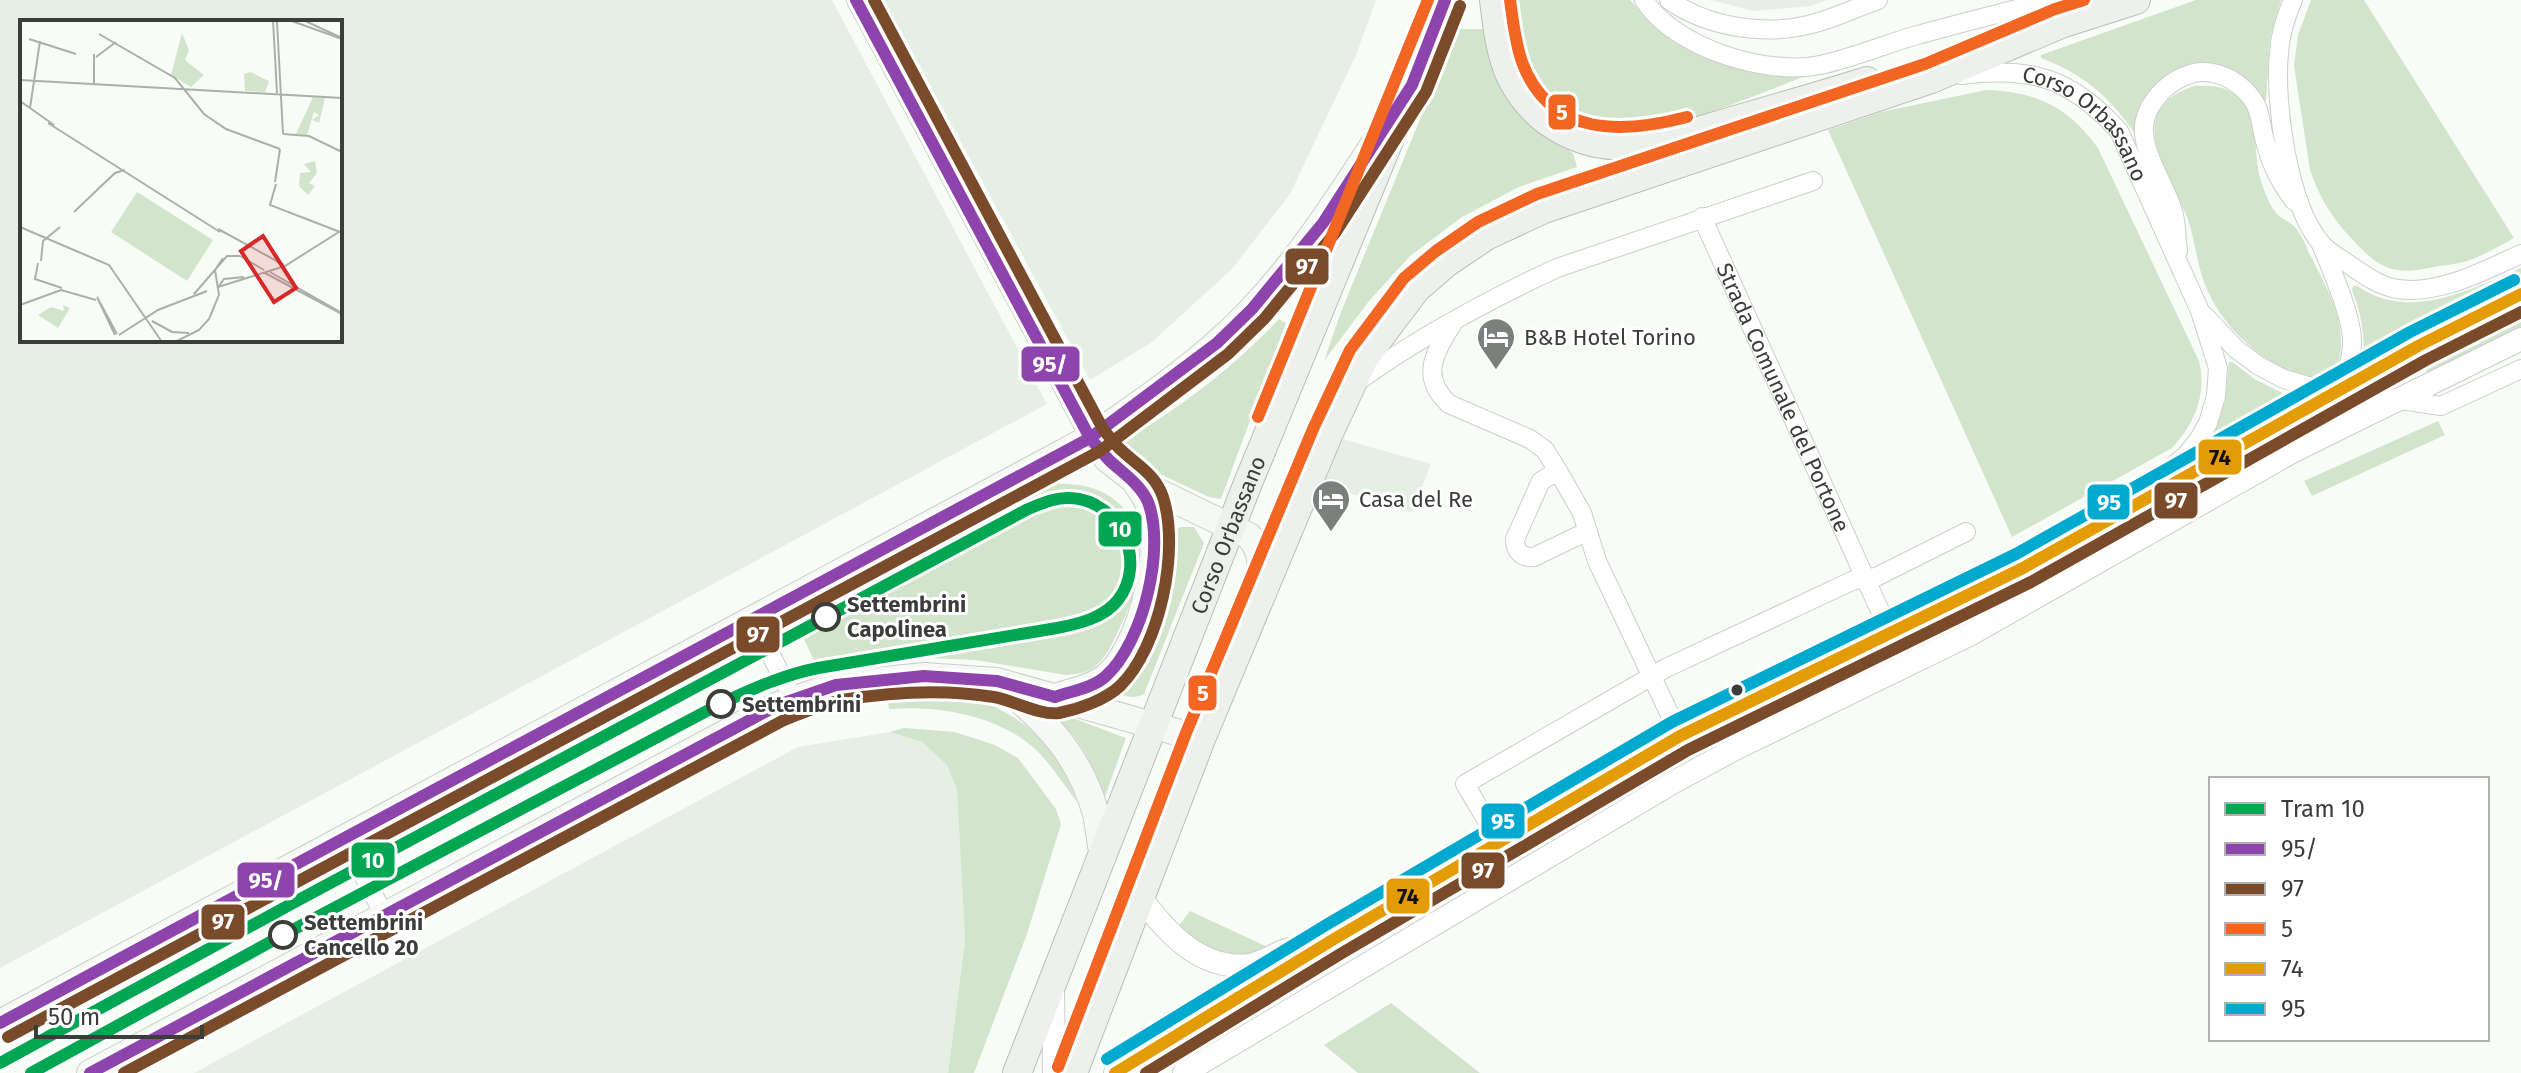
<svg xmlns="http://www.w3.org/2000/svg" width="2521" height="1073" font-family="'Fira Sans',sans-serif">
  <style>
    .built { fill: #e6efe4; fill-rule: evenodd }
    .green { fill: #d2e5cc }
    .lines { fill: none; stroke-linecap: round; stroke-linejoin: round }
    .minor-casing { stroke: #cbceca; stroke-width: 20 }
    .tertiary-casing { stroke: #cbceca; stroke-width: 24 }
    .secondary-casing { stroke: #cbceca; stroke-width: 28 }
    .primary-casing { stroke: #b8c0b6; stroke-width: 30 }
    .minor { stroke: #fefffe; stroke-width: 18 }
    .tertiary { stroke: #fefffe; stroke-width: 22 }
    .secondary { stroke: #f5f8f4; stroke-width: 26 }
    .primary { stroke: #edf0ec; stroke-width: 28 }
    .bus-1-casing { stroke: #fff; stroke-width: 18 }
    .bus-2-casing { stroke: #fff; stroke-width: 18 }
    .bus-3-casing { stroke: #fff; stroke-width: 18 }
    .bus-4-casing { stroke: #fff; stroke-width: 18 }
    .bus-5-casing { stroke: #fff; stroke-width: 18 }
    .bus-1 { stroke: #8e44ad; stroke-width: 12 }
    .bus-2 { stroke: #7a4b2a; stroke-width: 12 }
    .bus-3 { stroke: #f26522; stroke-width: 12 }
    .bus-4 { stroke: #e49c06; stroke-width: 12 }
    .bus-5 { stroke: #00a9ce; stroke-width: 12 }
    .tram-1-casing { stroke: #fff; stroke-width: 18 }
    .tram-1 { stroke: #00a651; stroke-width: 12 }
    .stop-dot { fill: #fff; stroke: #3a3d39; stroke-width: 4 }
    .bus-dot { fill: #3a3d39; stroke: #fff; stroke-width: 3 }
    .labels { text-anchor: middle; stroke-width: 6; stroke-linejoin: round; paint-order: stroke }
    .street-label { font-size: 22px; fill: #3a3d39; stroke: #fff }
    .poi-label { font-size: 22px; fill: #3a3d39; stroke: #fff; text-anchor: start }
    .stop-label { font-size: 22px; font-weight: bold; fill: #3a3d39; stroke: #fff; text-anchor: start }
    .inset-road { fill: none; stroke: #acb0ab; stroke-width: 2 }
    .view { fill: #d62828; fill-opacity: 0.15; stroke: #d62828; stroke-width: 4 }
    .inset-edge { fill: none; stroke: #3a3d39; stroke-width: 4 }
    .line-badge { stroke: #fff; stroke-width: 3 }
    .badge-label { font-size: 22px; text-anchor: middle; font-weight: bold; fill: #fff }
    .pale-badge-label { font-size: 22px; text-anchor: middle; font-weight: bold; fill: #111 }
  </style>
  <rect width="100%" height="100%" fill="#f8fcf7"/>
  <path class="built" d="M0,0H832L1047,404L0,968ZM22,22H340V340H22Z
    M884,0H1376L1356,55L1290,194L1232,269L1152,342L1090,380Z
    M1711,0H1827L1811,6L1754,11Z
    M1328,435L1431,464L1412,513L1365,496L1340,493L1298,505Z
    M890,732L922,742L947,765L957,790L965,941L948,1073H194L798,747Z"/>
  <path class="green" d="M1513,0H1630C1681,59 1731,72 1806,76C1759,93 1646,144 1600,132C1579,127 1563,114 1547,101C1528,85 1515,55 1511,31C1510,21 1512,10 1513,0Z
    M2196,0H2281L2270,39L2266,101L2193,68L2133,131C2109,96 2081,73 2041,58V55Z
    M2311,0H2364L2514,238C2498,247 2481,257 2464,262C2456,264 2447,265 2439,266C2395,276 2382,272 2351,238C2332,218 2319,197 2310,170L2294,66L2298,35Z
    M1457,29H1483L1493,65L1538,131L1573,153L1577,167L1519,187L1462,217L1410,256L1369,301L1324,361L1341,312Z
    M2194,86C2211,86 2226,85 2239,98C2261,120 2252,157 2262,184C2266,195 2270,207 2279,216C2284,220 2290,222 2294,226C2301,233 2305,244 2309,253C2325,284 2346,318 2340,355C2337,372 2333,382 2314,378C2264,369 2217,324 2202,276C2196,257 2194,236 2187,217C2169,172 2120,111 2194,86Z
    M1986,90C2038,92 2068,107 2098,148L2199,361C2207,394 2195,424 2172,448L2012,537L1828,130L1881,112Z
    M2521,268V277L2370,355H2364C2364,333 2361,311 2352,290L2353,286H2357C2409,322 2470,290 2521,268Z
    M2521,307V327L2428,373L2420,359Z
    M1279,319L1286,323L1221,499L1209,497L1130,460L1124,453V446L1131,437C1185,404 1235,366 1279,319Z
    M2229,362H2232L2256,380L2290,397V401L2211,448L2206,447L2225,402Z
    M2438,421L2445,435L2312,496L2304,481Z
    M1050,484C1144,478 1156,555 1121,625C1113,642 1106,660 1090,670C1082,674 1074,674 1066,675L975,660L928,658H903L820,673L795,620Z
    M1180,527H1194L1204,543L1144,694C1135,699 1124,697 1115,692V683L1165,542L1174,530Z
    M2053,562L2055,569L1982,610L1680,759L1211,1037L1205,1028L1681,745Z
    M887,695C917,696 949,693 979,699C987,701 994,706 1001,710C1039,729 1064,762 1077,802C1064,785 1051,764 1035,749C998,715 937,705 889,709Z
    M1051,710L1126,738L1102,805C1099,778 1089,755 1072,734C1065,726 1056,719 1051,710Z
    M904,728L955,732L995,745L1018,758L1056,809L1061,824L1027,934L974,1073H948L965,941L957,790L947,765L922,742L890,732Z
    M1190,911L1274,950C1230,964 1213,951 1177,928Z
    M1391,1003L1480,1073H1358L1324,1045Z"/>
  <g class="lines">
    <defs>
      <g id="minor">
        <path d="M856,0L1090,438"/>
        <path d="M1644,0C1675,48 1766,76 1820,65C1852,58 1883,45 1914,36C1960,23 2006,12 2051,0"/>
        <path d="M1669,0C1710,29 1771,37 1819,22C1839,16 1858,7 1878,0"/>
        <path d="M2293,0C2286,16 2280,35 2279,53C2274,103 2288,203 2320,242C2328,253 2344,260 2354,268C2367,277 2382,287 2398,289C2439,295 2486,270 2521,254"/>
        <path id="s1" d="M1961,75C2032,66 2071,78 2119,131L2200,311L2218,368L2216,396L2208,423L2199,439L2187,454L2139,495"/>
        <path id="s2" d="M1702,217L1890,633"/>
        <path d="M2178,251C2176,237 2177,221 2172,208C2164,184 2147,160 2144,134C2141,104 2173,74 2201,72C2222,71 2242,84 2253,100C2261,111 2261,128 2265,141C2272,166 2278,179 2294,201"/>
        <path d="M2205,316L2236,349L2259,366L2284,379L2308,386L2441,406L2521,369"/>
        <path d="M1452,325C1434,352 1420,378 1449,404L1530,439L1545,450L1558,471"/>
        <path d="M1357,382C1419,337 1488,300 1557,268L1813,181"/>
        <path d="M2296,447C2323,420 2350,385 2352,345C2354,320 2331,269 2321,244"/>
        <path d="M1588,531L1534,557C1522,558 1515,552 1515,539L1541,481L1558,471L1582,513L1597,561L1680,736"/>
        <path d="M752,618L794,700"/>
        <path d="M344,838L384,915"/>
        <path d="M1499,841L1465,784L1666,668L1854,580L1876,577L1966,532"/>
      </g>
      <path id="tertiary" d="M1139,895C1164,930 1200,971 1249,965C1261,963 1272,956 1283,951C1293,948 1304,946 1314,944
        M1053,988L1054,1073
        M1115,1073L1334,939L1680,736L2023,568L2418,346L2521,294
        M1184,1073L1672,783L1735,749L1971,634L2292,452L2521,339"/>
      <path id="secondary" d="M1090,438L1108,460L1134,480L1249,536C1264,554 1261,569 1259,591
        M1003,686C1048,723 1080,756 1096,814C1099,828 1100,843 1103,857
        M1055,697C1072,691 1093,688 1107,676C1142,646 1166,544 1147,501C1144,494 1138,487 1134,480
        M0,1023L1090,438C1133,408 1178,378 1217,343C1286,283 1339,198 1388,122
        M90,1073L778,705L836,685L924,676L997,681L1201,739"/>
      <g id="primary">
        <path d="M1494,0C1497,25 1500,54 1511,77C1536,127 1588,152 1643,144C1673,140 1702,130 1732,121C1777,108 1822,95 1867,81"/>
        <path id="s3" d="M1017,1073L1248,483L1412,85L1445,0"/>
        <path d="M1073,1073L1201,739L1328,435L1364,358L1416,289L1446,263L1486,236L1544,209L1931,79L2061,24L2136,0"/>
      </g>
    </defs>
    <use href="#minor" class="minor-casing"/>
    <use href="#tertiary" class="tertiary-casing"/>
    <use href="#secondary" class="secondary-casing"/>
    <use href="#primary" class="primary-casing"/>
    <use href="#minor" class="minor"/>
    <use href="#tertiary" class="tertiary"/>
    <use href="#secondary" class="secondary"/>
    <use href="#primary" class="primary"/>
    <defs>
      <path id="bus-1" d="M856,0L1090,438C1097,446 1103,454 1110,461C1123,473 1141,485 1148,502C1166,549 1143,642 1106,676C1093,688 1072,691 1055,697
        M0,1023L1090,438L1217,343L1252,309L1323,223L1412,85L1445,0
        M90,1073L778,705L836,685L924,676L997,681L1055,697"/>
      <path id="bus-2" d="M8,1037L1100,451L1228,354L1264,319L1335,233L1426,92L1460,6
        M124,1073L784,720C803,713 823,704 842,700C891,692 945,689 994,697C1012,700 1041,716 1059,713C1079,709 1105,700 1120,686C1160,647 1180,550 1163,497C1155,473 1135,464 1119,448C1113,442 1108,435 1103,429L874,0
        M1146,1073L1342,953L1688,750L2031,582L2426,360L2521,312"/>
      <path id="bus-3" d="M1510,0C1513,21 1515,42 1522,62C1550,137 1622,134 1687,117
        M1258,417L1428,0
        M1058,1067L1186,733L1313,429L1350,350L1404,278L1436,251L1478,222L1537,194L1925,64L2055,9L2084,0"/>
      <path id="bus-4" d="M1115,1073L1334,939L1680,736L2023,568L2418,346L2521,294"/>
      <path id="bus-5" d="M1107,1059L1326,925L1672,722L2016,554L2410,332L2514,280"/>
    </defs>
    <use href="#bus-1" class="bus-1-casing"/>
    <use href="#bus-2" class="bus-2-casing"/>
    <use href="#bus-3" class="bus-3-casing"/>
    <use href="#bus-4" class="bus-4-casing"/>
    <use href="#bus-5" class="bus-5-casing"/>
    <use href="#bus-1" class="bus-1"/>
    <use href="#bus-2" class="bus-2"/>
    <use href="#bus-3" class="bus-3"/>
    <use href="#bus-4" class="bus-4"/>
    <use href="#bus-5" class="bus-5"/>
    <defs>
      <path id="tram-1" d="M0,1063L293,903L1028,509C1041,504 1055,497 1070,498C1120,500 1148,561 1118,600C1104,618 1078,624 1057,628L818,668C783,675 752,689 720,704L283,935L31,1073"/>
    </defs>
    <use href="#tram-1" class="tram-1-casing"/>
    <use href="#tram-1" class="tram-1"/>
  </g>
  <defs>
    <symbol id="hotel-pin" viewBox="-11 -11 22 30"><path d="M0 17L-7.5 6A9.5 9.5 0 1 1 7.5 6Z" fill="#7c807c" stroke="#fff"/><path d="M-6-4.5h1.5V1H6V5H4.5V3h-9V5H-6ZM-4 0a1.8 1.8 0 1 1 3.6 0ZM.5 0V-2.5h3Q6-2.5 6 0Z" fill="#fff"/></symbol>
  </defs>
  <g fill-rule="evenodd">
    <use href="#hotel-pin" x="1474" y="315" width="44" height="60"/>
    <use href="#hotel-pin" x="1309" y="477" width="44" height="60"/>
  </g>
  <g class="stop-dot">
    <circle cx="826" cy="617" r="13"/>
    <circle cx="721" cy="704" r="13"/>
    <circle cx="283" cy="935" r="13"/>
  </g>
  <circle class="bus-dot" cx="1737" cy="690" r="7"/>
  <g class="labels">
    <g class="street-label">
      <text dy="8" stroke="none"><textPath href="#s1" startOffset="146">Corso Orbassano</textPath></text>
      <text dy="8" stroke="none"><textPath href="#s2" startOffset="198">Strada Comunale del Portone</textPath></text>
      <text dy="8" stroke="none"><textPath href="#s3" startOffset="578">Corso Orbassano</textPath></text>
    </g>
    <g class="poi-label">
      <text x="1524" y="345">B&amp;B Hotel Torino</text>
      <text x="1359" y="507">Casa del Re</text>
    </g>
    <g class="stop-label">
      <text x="847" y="612">Settembrini<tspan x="847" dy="25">Capolinea</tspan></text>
      <text x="742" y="712">Settembrini</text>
      <text x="304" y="930">Settembrini<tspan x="304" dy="25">Cancello 20</tspan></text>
    </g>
  </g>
  <g transform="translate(20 20)">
    <rect width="322" height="322" fill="#f8fcf7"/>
    <path d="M162,13L169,30L165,40L184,55L171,67L151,55ZM230,52L249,61L245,72L189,69L225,71L224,54ZM293,77L305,78L299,103L292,100L299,95L294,92L287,115L276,114ZM295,141L297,153L289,163L295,166L288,175L279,166L280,153L291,152L284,144ZM117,172L193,220L167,261L91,212ZM43,285L50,288L38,308L18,295L31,287L44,291Z" fill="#d2e5cc"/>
    <path class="inset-road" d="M253,0L257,73M269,0L322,19M283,0L322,18M257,2L263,114M79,14L155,58L184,94L206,109L260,129M9,19L56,34M76,37L96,22M0,60L322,78M74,64V34M0,81L34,105M10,88L20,21M28,103L200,212M263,114L289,116L322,132M255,162L260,129M256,164L250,185L320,212M54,192L95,153L105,150M0,207L89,245L142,322M198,209L264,245M21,241L23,221L40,207M18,243L15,259L42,268M245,253L322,294M199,266L204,259L224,257M198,267L265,246L322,210M174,274L207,236H220L244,250M0,285L41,270L76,280M322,293L250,252L322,293M132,301L152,312L169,313M95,315L77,277L97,314M99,315L138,290L187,271M155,322L179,310L189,299L199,275L195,250L203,238"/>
    <path class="view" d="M243,216L276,268L254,282L221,231Z"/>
    <rect width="322" height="322" class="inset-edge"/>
  </g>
  <g class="line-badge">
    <rect x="1547" y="93" width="30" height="38" rx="8" fill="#f26522"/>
    <rect x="1284" y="247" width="46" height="39" rx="8" fill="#7a4b2a"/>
    <rect x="1020" y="345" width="61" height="38" rx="8" fill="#8e44ad"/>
    <rect x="2197" y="438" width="46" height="38" rx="8" fill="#e49c06"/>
    <rect x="2153" y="481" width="46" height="39" rx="8" fill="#7a4b2a"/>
    <rect x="2086" y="483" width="45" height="38" rx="8" fill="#00a9ce"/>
    <rect x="1097" y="510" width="46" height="38" rx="8" fill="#00a651"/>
    <rect x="735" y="615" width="46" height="39" rx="8" fill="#7a4b2a"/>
    <rect x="1187" y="674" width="31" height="38" rx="8" fill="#f26522"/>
    <rect x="1480" y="802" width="46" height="38" rx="8" fill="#00a9ce"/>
    <rect x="350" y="841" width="46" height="38" rx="8" fill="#00a651"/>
    <rect x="1460" y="851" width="46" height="39" rx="8" fill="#7a4b2a"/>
    <rect x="236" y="861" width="60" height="38" rx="8" fill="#8e44ad"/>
    <rect x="1385" y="877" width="46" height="38" rx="8" fill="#e49c06"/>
    <rect x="200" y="903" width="46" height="38" rx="8" fill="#7a4b2a"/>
  </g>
  <g class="badge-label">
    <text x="1562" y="120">5</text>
    <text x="1307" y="274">97</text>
    <text x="1050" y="372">95/</text>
    <text x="2176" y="508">97</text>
    <text x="2109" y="510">95</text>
    <text x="1120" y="537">10</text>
    <text x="758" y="642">97</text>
    <text x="1203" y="701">5</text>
    <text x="1503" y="829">95</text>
    <text x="373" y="868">10</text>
    <text x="1483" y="878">97</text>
    <text x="266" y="888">95/</text>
    <text x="223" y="929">97</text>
  </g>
  <g class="pale-badge-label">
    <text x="2220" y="465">74</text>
    <text x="1408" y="904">74</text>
  </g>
  <rect x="2209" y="777" width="280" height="264" fill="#ffffff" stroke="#b0b1b0" stroke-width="2"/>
  <rect x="2225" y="803" width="40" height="12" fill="#00a651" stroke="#b0b1b0" stroke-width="2"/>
  <text x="2281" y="817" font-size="24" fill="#3a3d39">Tram 10</text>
  <rect x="2225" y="843" width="40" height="12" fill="#8e44ad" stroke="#b0b1b0" stroke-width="2"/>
  <text x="2281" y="857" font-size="24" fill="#3a3d39">95/</text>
  <rect x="2225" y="883" width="40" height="12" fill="#7a4b2a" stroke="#b0b1b0" stroke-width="2"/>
  <text x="2281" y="897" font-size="24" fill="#3a3d39">97</text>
  <rect x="2225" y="923" width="40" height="12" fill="#f26522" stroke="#b0b1b0" stroke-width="2"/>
  <text x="2281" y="937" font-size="24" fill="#3a3d39">5</text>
  <rect x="2225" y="963" width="40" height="12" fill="#e49c06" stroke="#b0b1b0" stroke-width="2"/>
  <text x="2281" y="977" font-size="24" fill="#3a3d39">74</text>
  <rect x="2225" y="1003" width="40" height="12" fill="#00a9ce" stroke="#b0b1b0" stroke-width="2"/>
  <text x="2281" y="1017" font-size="24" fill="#3a3d39">95</text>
  <path d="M36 1025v12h166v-12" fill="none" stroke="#3a3d39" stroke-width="4"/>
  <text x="48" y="1025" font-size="24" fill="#3a3d39" stroke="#ffffff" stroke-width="6" paint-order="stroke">50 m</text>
</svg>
